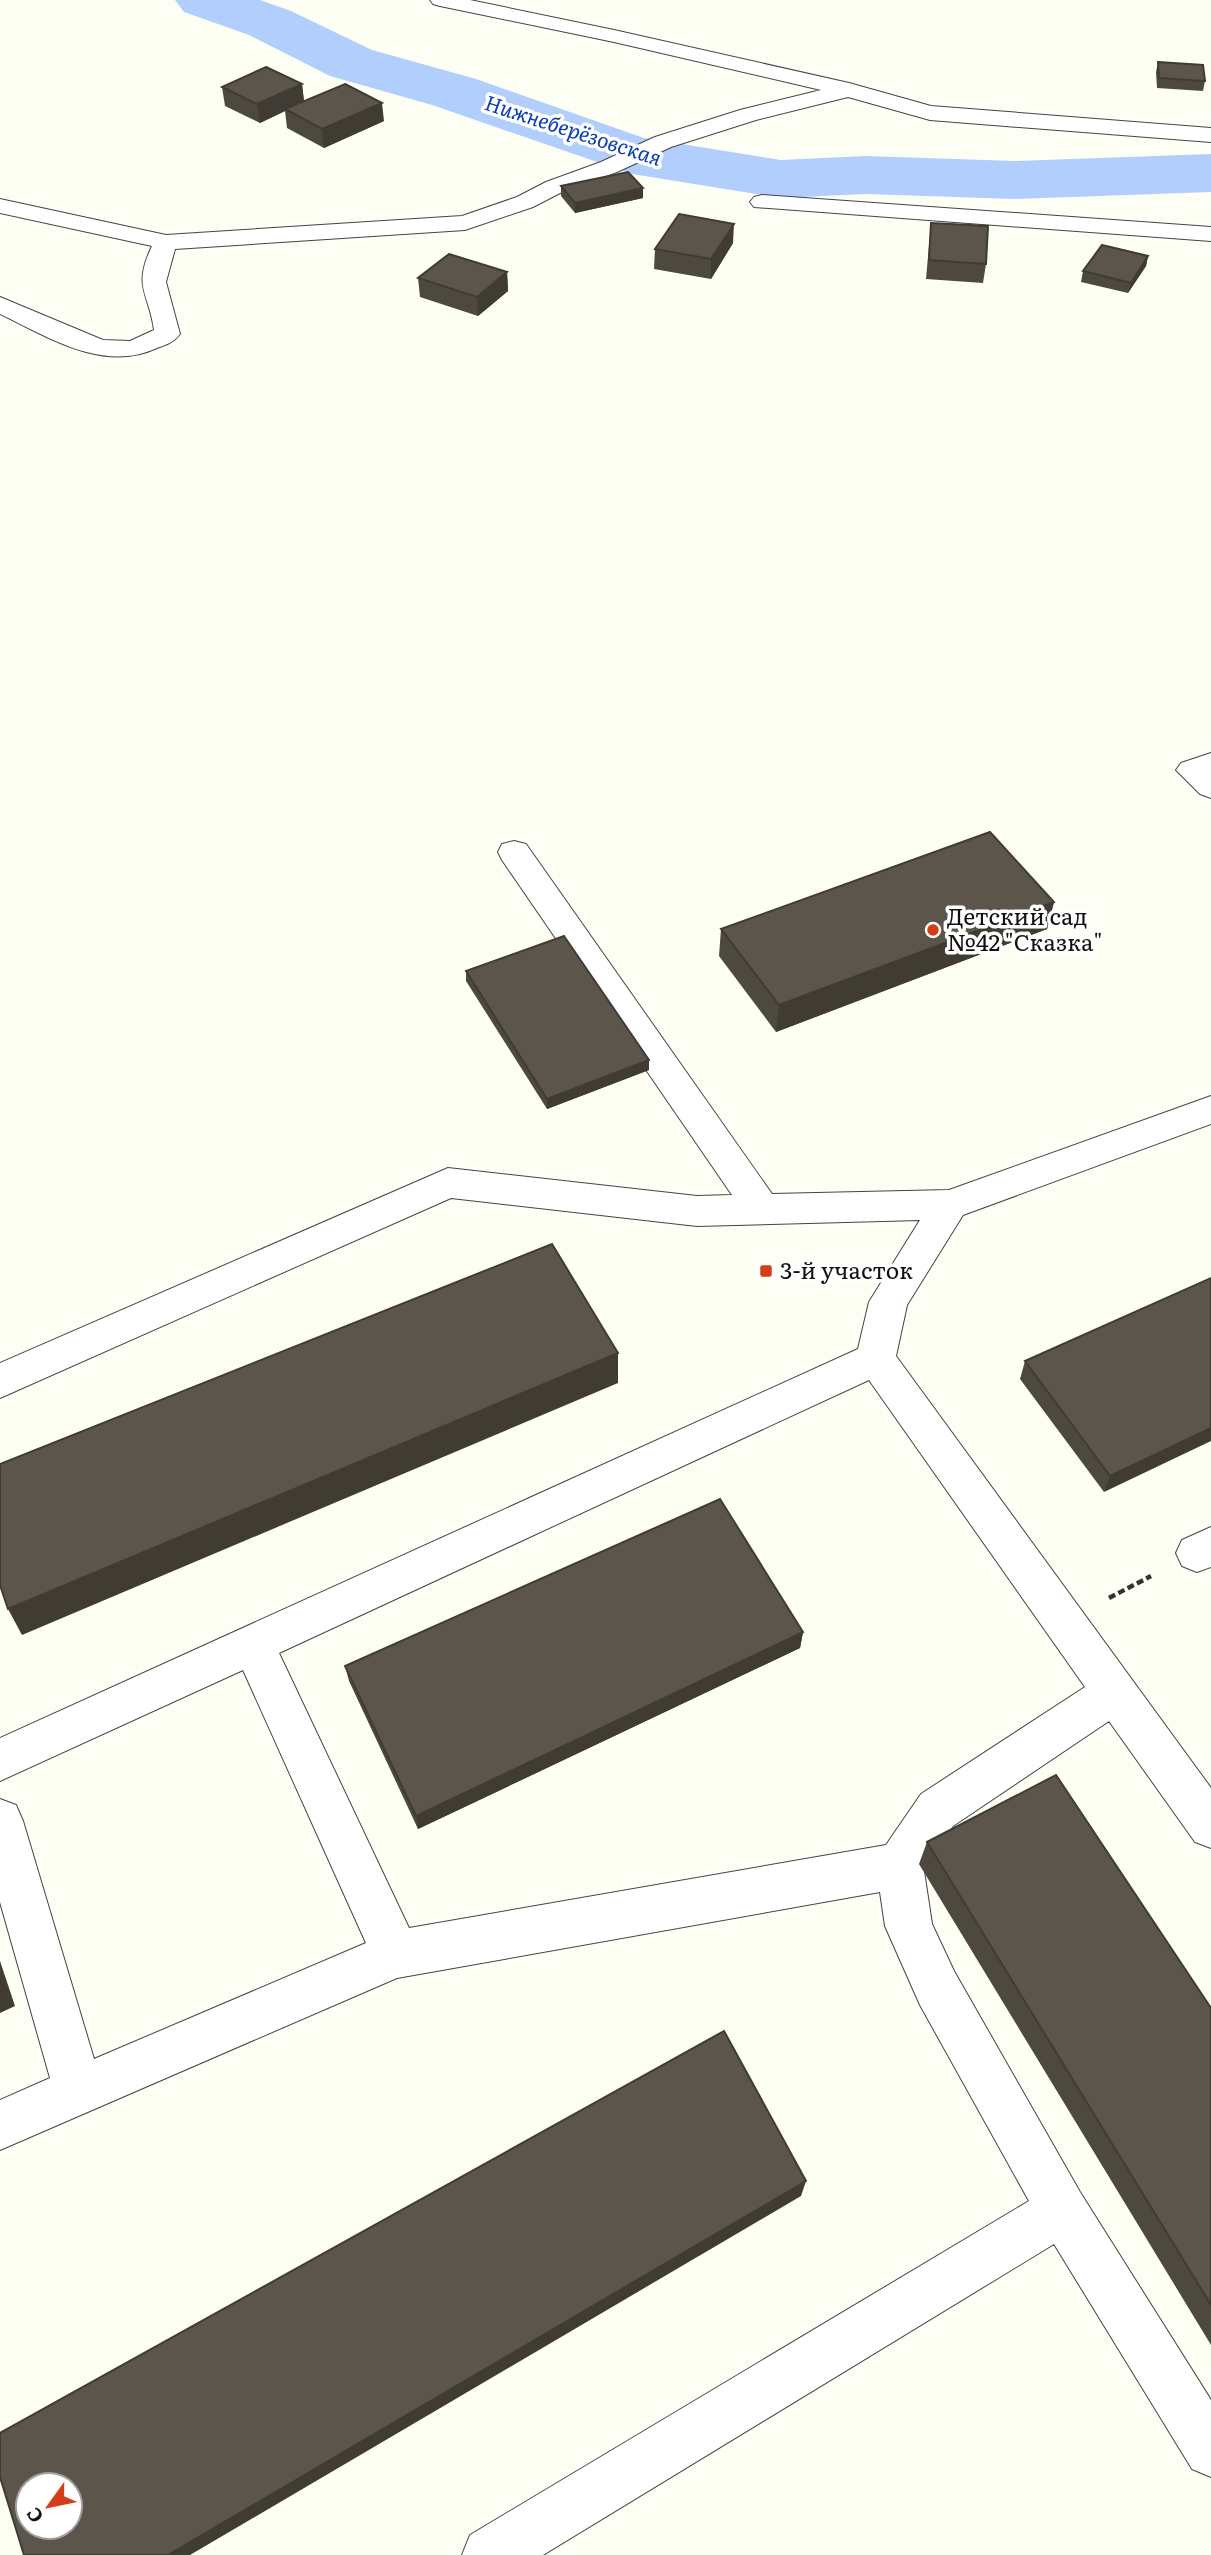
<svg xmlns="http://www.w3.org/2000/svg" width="1211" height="2555" font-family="Literata,serif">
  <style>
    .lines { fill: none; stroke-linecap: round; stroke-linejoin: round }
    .river { fill: #b2cefd; fill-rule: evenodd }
    .minor-casing { stroke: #444; stroke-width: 2 }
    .path { stroke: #333; stroke-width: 4.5; stroke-dasharray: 7 3.5; stroke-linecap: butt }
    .minor { fill: #fff; fill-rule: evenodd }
    .wall { fill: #4e4940 }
    .shaded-wall { fill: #403c34 }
    .building { fill: #5b554b; stroke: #403c34; stroke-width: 2; fill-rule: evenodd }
    .poi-dot { fill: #d33d17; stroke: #fff; stroke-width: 2.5 }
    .labels { text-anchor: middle; stroke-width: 7; stroke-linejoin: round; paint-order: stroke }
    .far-water-label { font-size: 21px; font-style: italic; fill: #093eb3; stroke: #fff }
    .poi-label { font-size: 23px; fill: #111; stroke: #fff; text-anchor: start }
  </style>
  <rect width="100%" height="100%" fill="#fefff4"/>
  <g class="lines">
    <path class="river" d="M175,0H260L291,11L372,50L476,79L644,138L781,160L865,156L1015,161L1211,154V192L1015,199L865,194L781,198L632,174L432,105L330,76L249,35L184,12Z"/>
    <defs>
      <path id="minor" d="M430,0H470L614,30L849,83L931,106L1211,128V142L930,120L848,97L756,120L671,147L617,172L562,192L533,207L465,230L175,249L166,282L180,334C174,342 166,345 157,348C103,373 48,337 0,314V297L103,340L130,341L154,330C149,292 132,288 152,246L0,213V199L166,235L462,216L517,197L546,182L601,162L655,137L740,110L821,90L614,42L440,6L433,4Z
        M762,195L1211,227V241L754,207L750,202L754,197Z
        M1211,753V798L1200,794L1176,770L1181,763Z
        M514,841L526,844L772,1194L949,1190L1211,1096V1124L963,1215L907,1305L896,1356L1211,1788V1848L1195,1842L1109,1721L953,1826L924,1871L932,1924L954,1971L1080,2192L1211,2400V2477L1192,2469L1054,2244L543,2555H462L470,2535L1029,2201L920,2005L885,1926L880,1892L397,1978L0,2150V2100L50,2078L0,1902V1799L16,1805L23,1821L94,2059L366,1943L243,1670L0,1781V1738L858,1349L869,1302L920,1220L697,1226L451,1198L0,1398V1363L448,1168L697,1196L732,1195L502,860L498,852L502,844ZM869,1380L1085,1687L921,1794L886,1845L409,1928L279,1653Z
        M1211,1527V1567L1197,1572L1182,1566L1176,1553L1182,1540Z"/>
    </defs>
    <use href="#minor" class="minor-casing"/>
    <path class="path" d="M1109,1598L1151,1576"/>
    <use href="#minor" class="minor"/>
  </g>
  <path class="wall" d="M1158,62L1205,81L1203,91L1157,88L1156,72Z
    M302,84L304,101L384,121L324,148L287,128L285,111L260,123L225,106L222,87Z
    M561,186L643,188V198L575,213L561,196Z
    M931,223L986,264L983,283L926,279Z
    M733,243L711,279L654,269L655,249Z
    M1148,256L1146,266L1128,293L1081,282L1083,271Z
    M507,272L508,291L478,316L420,297L418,278Z
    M1054,902L1047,929L776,1032L719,956L721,929Z
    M466,971L649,1070L547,1109L466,981Z
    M1211,1278L1104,1492L1020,1379L1025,1361Z
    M803,1632L800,1648L418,1829L349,1681L345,1666Z
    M927,1842L1211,2008V2345L919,1864Z"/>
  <path class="shaded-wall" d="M302,84L304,102L285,109V111L260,123L257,104Z
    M382,103L384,121L324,148L322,129Z
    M643,188V198L575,213V203Z
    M734,224L733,243L711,279V259Z
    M1148,256L1146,266L1128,293L1131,283Z
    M507,272L508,291L478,316L477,297Z
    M1054,902L1047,929L776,1032L779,1005Z
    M649,1060V1070L547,1109V1099Z
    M618,1353V1383L22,1635L8,1609Z
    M1211,1428V1441L1104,1492L1110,1476Z
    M803,1632L800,1648L418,1829L416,1816Z
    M0,1961L15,2006L0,2013Z
    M806,2181L801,2196L190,2555H168Z"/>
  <path class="building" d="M1158,62L1203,65L1205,81L1159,78Z
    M266,67L302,84L257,104L222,87Z
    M345,84L382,103L322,129L285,109Z
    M628,172L643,188L575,203L561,186Z
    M679,214L734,224L711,259L655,249Z
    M931,223L988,226L986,264L929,260Z
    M1102,245L1148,256L1131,283L1083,271Z
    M449,254L507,272L477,297L418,278Z
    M990,832L1054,902L779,1005L721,929Z
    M564,936L649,1060L547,1099L466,971Z
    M552,1244L618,1353L8,1609L0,1585V1464Z
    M1211,1278V1428L1110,1476L1025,1361Z
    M720,1499L803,1632L416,1816L345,1666Z
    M1056,1775L1211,2008V2305L927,1842Z
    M724,2031L806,2181L168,2555H24L0,2477V2433ZM28,2485H70V2527H28Z"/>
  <g class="poi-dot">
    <circle cx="933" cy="930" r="7"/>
    <rect x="759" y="1264" width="14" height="14" rx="3.5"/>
  </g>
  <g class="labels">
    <g class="far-water-label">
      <text transform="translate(573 131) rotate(18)" y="7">Нижнеберёзовская</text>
    </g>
    <g class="poi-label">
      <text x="947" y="925">Детский сад<tspan x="947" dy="26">№42 "Сказка"</tspan></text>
      <text x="780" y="1279">3-й участок</text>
    </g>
  </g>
  <g transform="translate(49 2506) rotate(237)"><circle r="33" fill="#ffffff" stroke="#a0a0a0" stroke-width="2"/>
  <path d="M0-5L12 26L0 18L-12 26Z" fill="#d33d17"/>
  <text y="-10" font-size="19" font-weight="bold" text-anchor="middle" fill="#111111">С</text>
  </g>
</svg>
